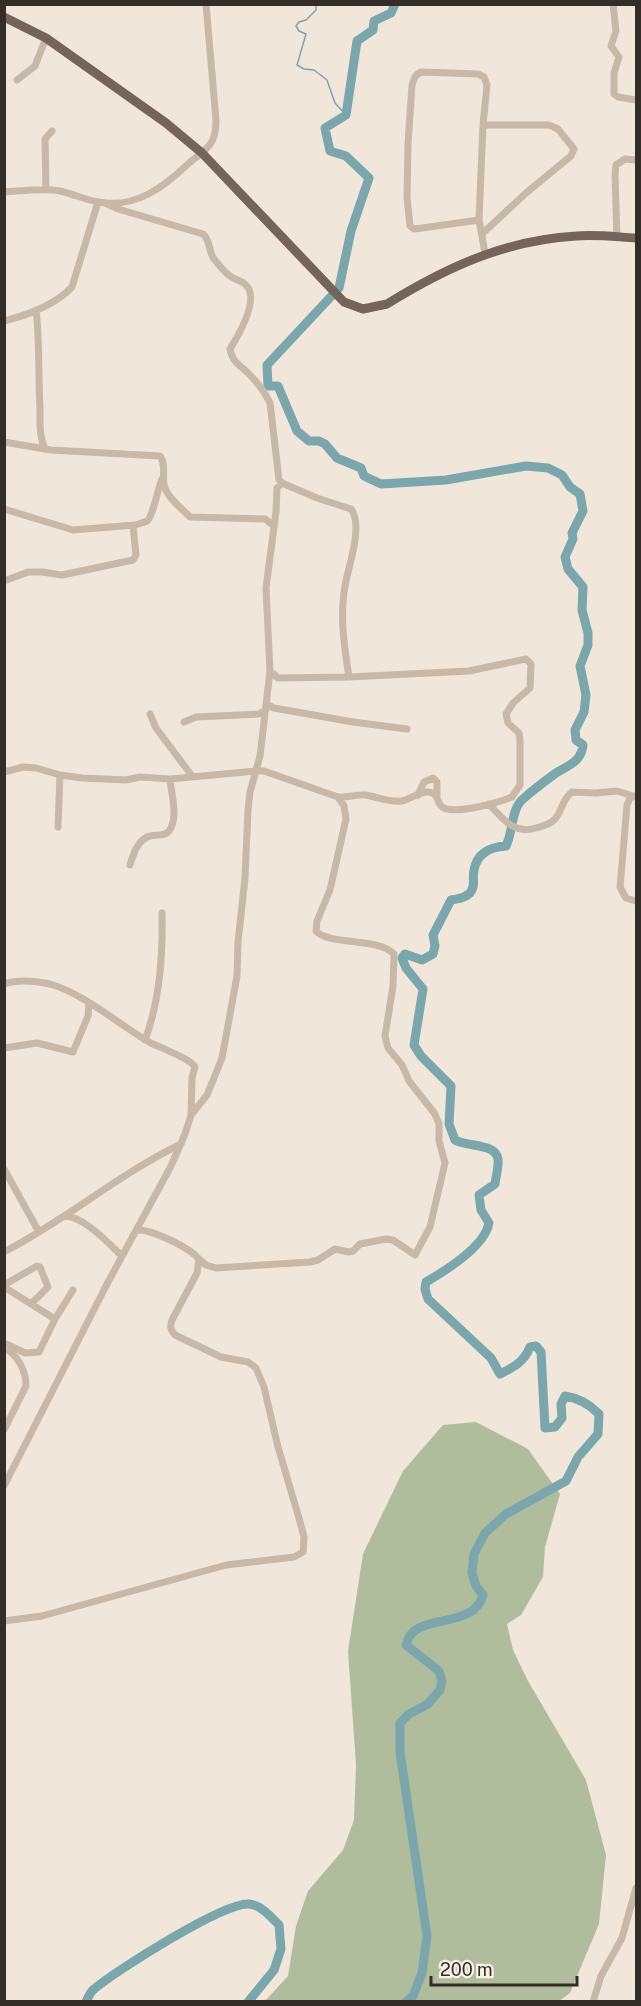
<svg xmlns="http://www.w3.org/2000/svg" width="641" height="2006" font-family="'Public Sans',sans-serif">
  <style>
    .green { fill: #b0bd9c }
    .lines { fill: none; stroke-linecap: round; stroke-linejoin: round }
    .stream { stroke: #7ba6ab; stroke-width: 1.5 }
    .river { stroke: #7ba6ab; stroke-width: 9 }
    .minor { stroke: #c7b8a7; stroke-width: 7 }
    .major { stroke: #756459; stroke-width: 9 }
  </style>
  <rect width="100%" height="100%" fill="#f0e7da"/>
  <path class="green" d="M476,1422L528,1449L560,1494L545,1547L543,1577L521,1615L507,1624L513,1650L528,1681L586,1780L606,1855L599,1924L570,1993L559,2001H265L288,1976L296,1926L308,1891L343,1850L354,1820L356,1765L348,1651L363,1554L403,1471L443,1425Z"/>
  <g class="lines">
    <path class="stream" d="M316,4V10L306,20L299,22L296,26L299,31L306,34L297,65L304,69L314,70L327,80L335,103L346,115"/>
    <path class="river" d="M395,4L391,13L374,21L373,30L357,41L346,115L325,128L330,151L346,156L369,178L351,231L339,288L267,365L268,386H278L297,431L309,441H319L325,444L337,458L361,468L364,476L381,484L446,480L526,466L548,468L562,475L570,487L580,494L583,511L572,533L573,539L565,557L568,569L583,587L582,610L588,633V645L580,666L586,695L584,712L575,730L576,740L583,745C581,763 568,765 556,773C545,781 533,790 523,799C511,809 513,833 506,846C490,847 477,853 474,870C472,879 476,886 470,893C465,898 458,899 451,900L433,935L435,946L433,954L422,960L405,954L402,958L406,968L423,989L414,1045L421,1056L451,1086L449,1124L455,1140C468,1147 495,1143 498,1159C499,1166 496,1176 495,1184L479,1195L481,1210L489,1223C485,1246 445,1271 426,1282L425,1289L428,1299L491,1358L500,1374C514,1367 524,1362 530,1347L536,1346L541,1352L545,1428L555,1427L562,1418L561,1404L565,1396C579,1398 589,1404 599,1414L598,1434L578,1457L566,1481L506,1514L485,1533L474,1554L472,1573L476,1586L483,1595C473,1632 413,1610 406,1645L439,1671L442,1681L440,1690L428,1704L409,1714L400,1723V1752L427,1936L422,1973L413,1996L406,2002
      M86,2002C88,1997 90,1993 93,1990C115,1971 224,1902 249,1904C261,1905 271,1917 279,1925L281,1949L274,1970L248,2002"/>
    <path class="minor" d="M613,4L616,31L611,46L619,57L614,73V94L618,97L636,100
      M17,80L35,66L46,38
      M46,190L45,139L52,131
      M4,192C22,191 42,188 60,191C73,194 86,200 99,202C135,209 164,187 188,164C206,148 216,147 216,120L206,4
      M105,203L118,209L203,234C211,241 208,251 214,259C218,264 224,272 230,276C235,280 241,280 246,285C260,299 238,336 230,349C232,363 242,366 250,375C258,383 265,393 270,403L279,480L282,483
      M479,220L422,228L414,229L410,226L407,197L408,144L412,85C414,78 415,75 421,72L478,74L484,77L487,85L483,125L479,220L485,253
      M483,233L526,193L571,156L574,149L558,129L549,125H483
      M617,237L615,175L616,165L625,159L636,160
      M36,310C40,342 38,375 40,408C40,422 39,436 45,449
      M4,321C28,315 55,305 72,287L98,202
      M4,442L51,450L160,456C167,465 161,477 165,488C169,499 182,509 190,517L265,519L274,526
      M4,509L73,530L135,525
      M4,581L28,572H42L62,575L133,560L136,555L133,526C137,524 143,523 147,521C153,517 158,487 162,479
      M266,704L274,708L353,722L407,729
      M150,714L156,728L192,776
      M184,722L196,717L259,714L266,710
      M4,772L23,767L36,768L60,775L82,778L126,780L140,777L170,779L257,771H264L338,797C347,798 357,794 366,795C377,797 391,803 402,801C411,799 420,791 429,792C440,794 436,805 444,808C457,814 498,803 512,797L520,785V741L519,733L508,723L506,714L513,703L530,688L531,664L526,659L469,671L349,677L278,678L270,671
      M418,795L424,782L433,778L437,782V797
      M634,796L630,798L627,805L620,887L626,898L636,901
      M489,804C503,819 514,835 536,828C542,826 549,825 554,820C562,813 561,800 572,792L595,793L617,791L636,797
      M58,827L60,775
      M130,865C133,855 137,842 147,837C154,834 165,837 169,831C179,818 171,793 170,779
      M4,984C18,979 36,981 50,984C85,994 119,1025 151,1043C161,1048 191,1059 195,1067L192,1078L191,1115L185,1134L171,1166L107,1284L4,1486
      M145,1040C160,1000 163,956 162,913
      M4,1048L37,1043L73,1052L88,1016L89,1004
      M191,1115L207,1095L222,1058L237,976L238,942L245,878L248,810L250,792L260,756L270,671L266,588L276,512L277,488L282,483L317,498L351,509C363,525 350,562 346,581C339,613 344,645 349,677
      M4,1169L39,1232
      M64,1216C83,1215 109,1244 122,1256
      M4,1252C66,1220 119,1174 181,1144
      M199,1259L206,1265L216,1268L310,1262L318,1260L335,1249L349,1252L353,1251L360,1244L386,1239L393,1240L415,1255L430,1227L445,1163L439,1141V1124L435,1114L409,1081L402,1065L388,1048L385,1036L393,986L394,954C377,937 330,946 316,931L317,921L330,890L346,819L344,806L338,797
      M4,1285L37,1266L40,1267L48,1287L31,1304
      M4,1287L55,1319
      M4,1343L25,1353L39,1352L55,1319L73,1290
      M4,1430L26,1386C26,1373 20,1359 9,1351
      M4,1621L42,1616L226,1565L294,1557L303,1552L304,1537L299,1518L278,1447L264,1387L256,1368L248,1362L221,1357L175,1335C170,1329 170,1327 172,1320L197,1273L199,1259C190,1248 152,1229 137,1230
      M593,2002L601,1976L622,1938L636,1888"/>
    <path class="major" d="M4,17L46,38L166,123L202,153L344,302L363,309L387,304C447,267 506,240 576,236C596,234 617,237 636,238"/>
  </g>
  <rect width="641" height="2006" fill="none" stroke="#342c27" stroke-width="12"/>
  <path d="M431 1976v9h146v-9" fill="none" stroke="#342c27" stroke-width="3"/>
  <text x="440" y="1976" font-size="18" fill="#342c27" stroke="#f8f1e6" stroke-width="4.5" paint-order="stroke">200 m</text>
</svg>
